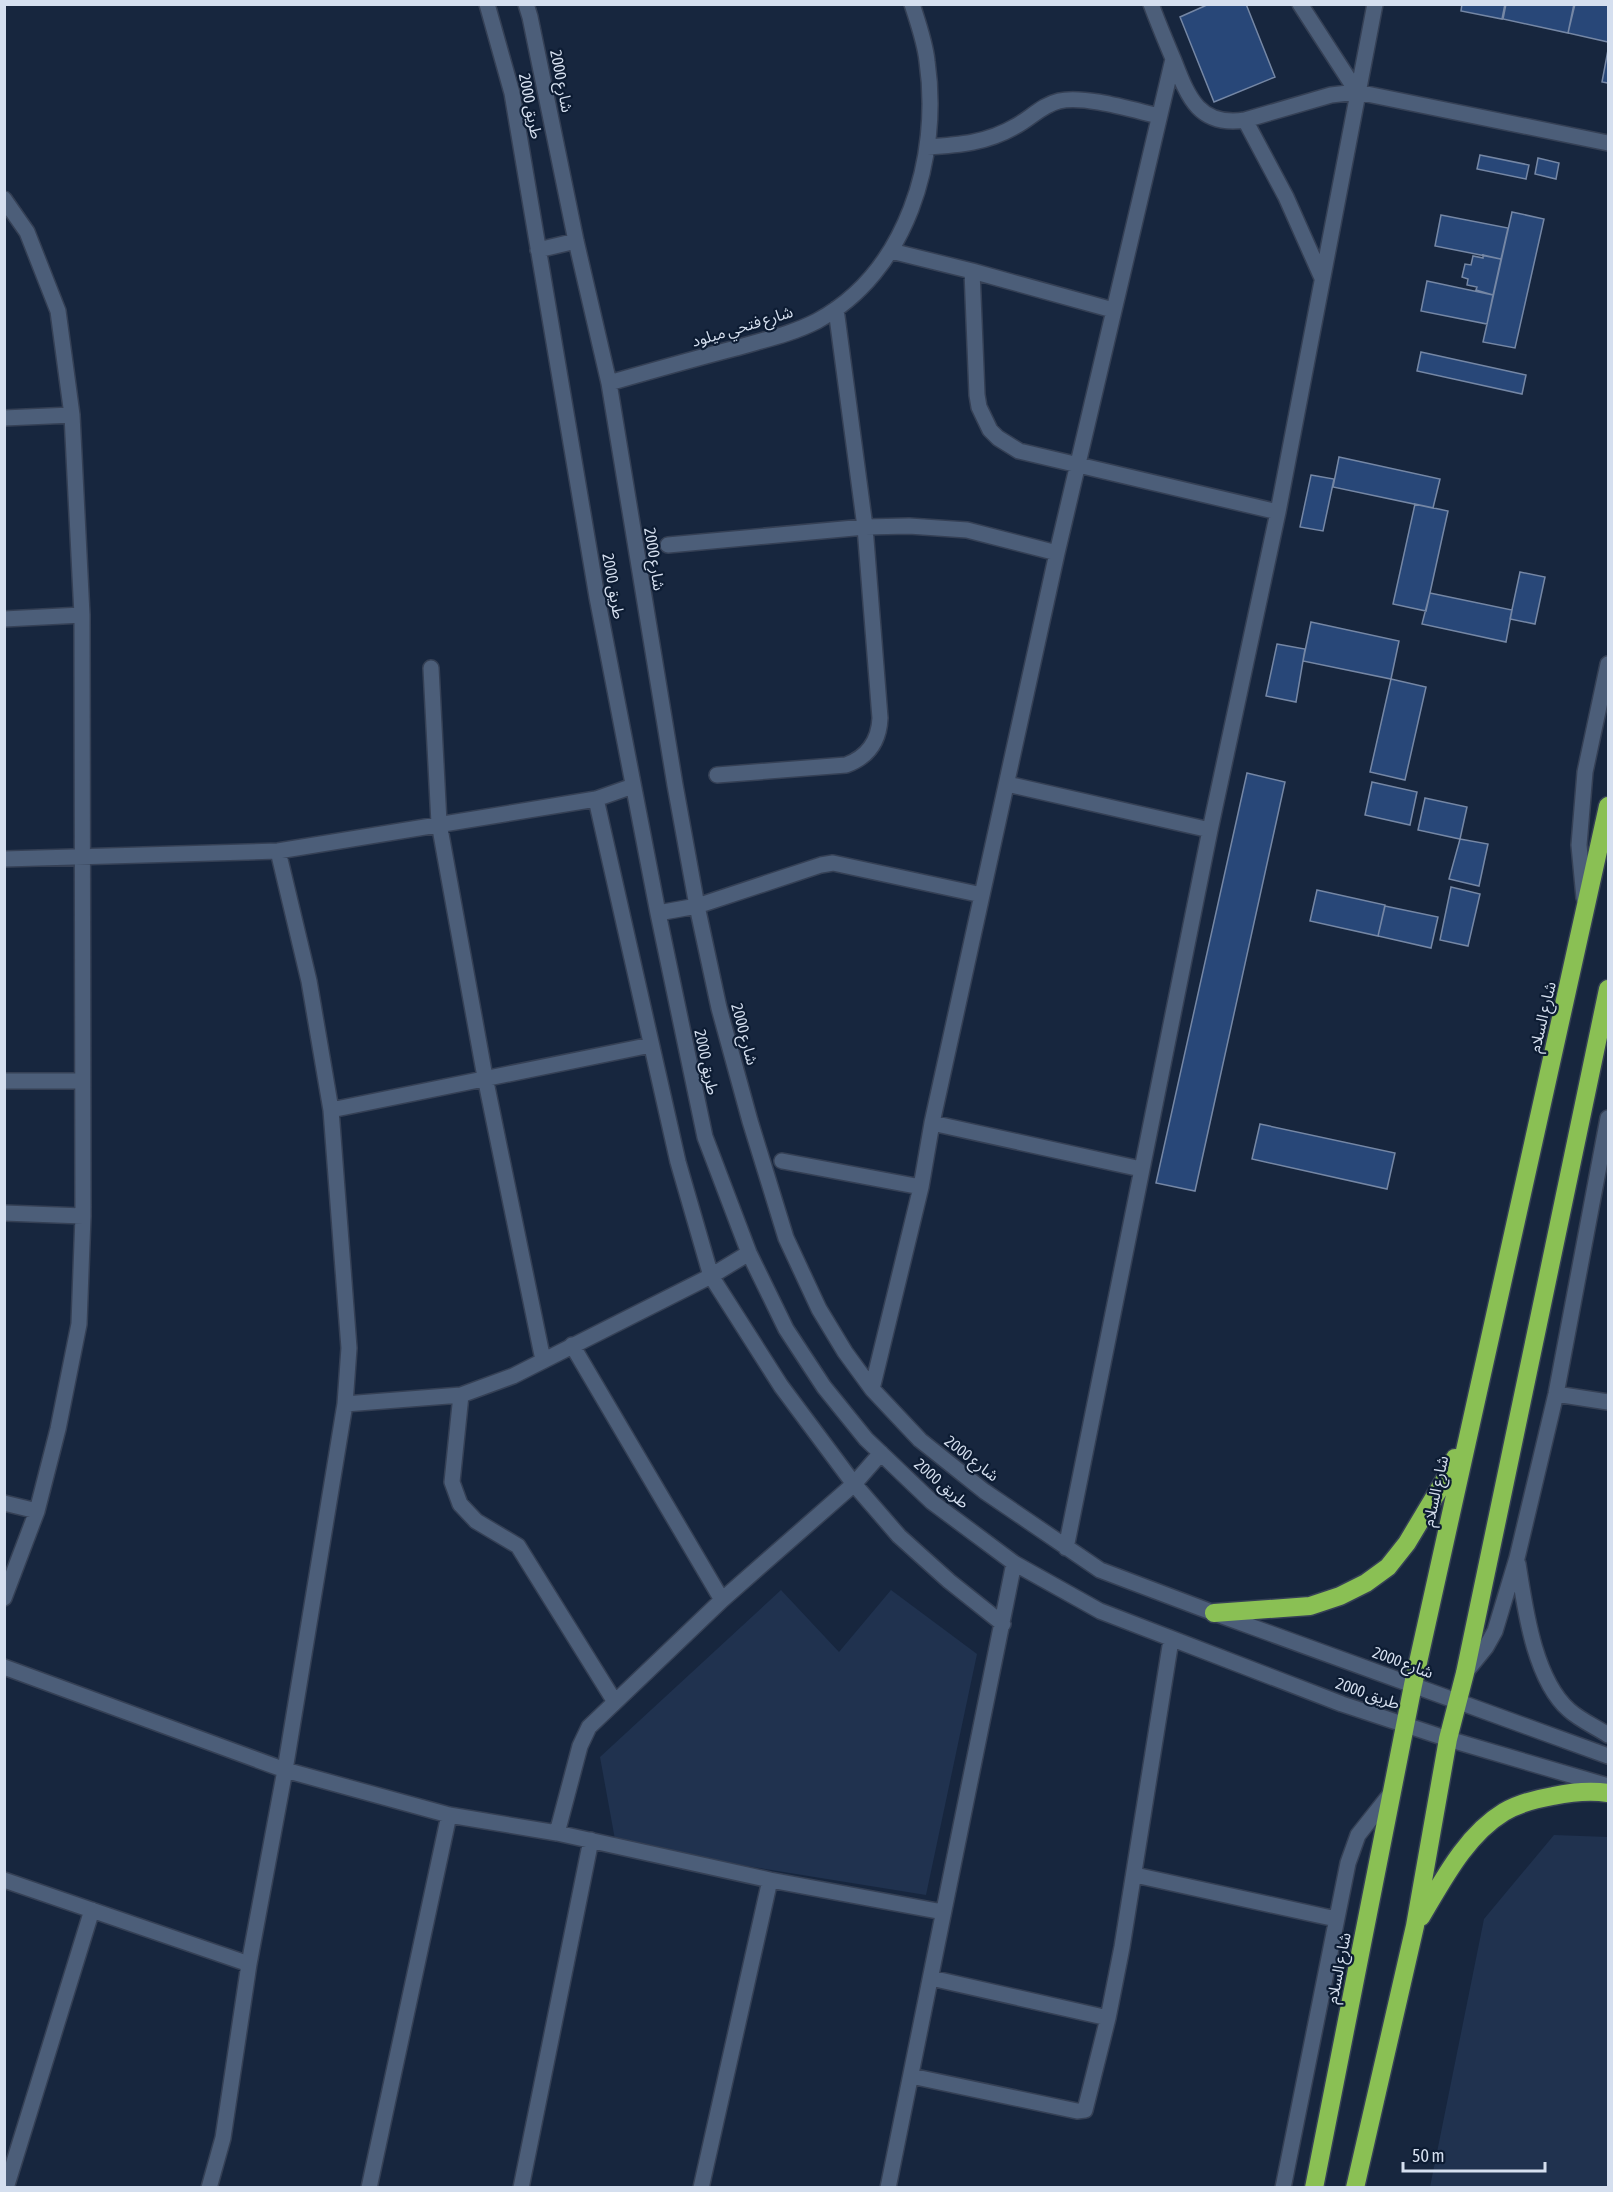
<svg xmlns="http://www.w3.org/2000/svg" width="1613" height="2192" font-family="'Asap Condensed','Noto Sans Arabic',sans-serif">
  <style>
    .built { fill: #20324f }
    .building { fill: #284778; stroke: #7587a5; stroke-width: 1.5 }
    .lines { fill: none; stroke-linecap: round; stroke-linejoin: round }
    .minor-casing { stroke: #354055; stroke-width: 18 }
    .highway-casing { stroke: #354055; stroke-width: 21 }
    .minor { stroke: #4c5e79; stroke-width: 15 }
    .highway { stroke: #8ac054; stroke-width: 18 }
    .labels { text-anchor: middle; stroke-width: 4.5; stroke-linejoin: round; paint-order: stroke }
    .street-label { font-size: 16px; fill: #d5dfef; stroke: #0d1c33 }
  </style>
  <rect width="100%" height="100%" fill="#17263e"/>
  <path class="built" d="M781,1590L839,1652L891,1590L977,1654L926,1895L616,1845L600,1757Z
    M1554,1835L1608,1837V2187H1430L1484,1919Z"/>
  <path class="building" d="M1209,4H1246L1275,77L1214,102L1180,17Z
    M1462,4H1505L1502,19L1461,11Z
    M1506,4H1574L1568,33L1503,19Z
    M1575,4L1608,5V42L1568,33Z
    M1608,50V83L1602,82Z
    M1480,155L1529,165L1526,179L1477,169Z
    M1538,158L1559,163L1556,179L1535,174Z
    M1512,212L1544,219L1515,348L1483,342Z
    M1441,215L1508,228L1501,259L1435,246Z
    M1483,255L1501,259L1493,295L1476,290L1477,287L1467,285L1468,279L1462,277L1465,264L1471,265L1473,256L1483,258Z
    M1427,281L1493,295L1487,324L1421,311Z
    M1421,352L1526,375L1522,394L1417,371Z
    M1339,457L1440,479L1433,508L1333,487Z
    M1311,475L1334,479L1323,531L1300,527Z
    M1415,504L1448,511L1426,611L1393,604Z
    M1520,572L1545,577L1535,624L1510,619Z
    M1430,593L1512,610L1506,642L1422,624Z
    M1311,622L1399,641L1391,679L1303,661Z
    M1277,644L1305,649L1296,702L1266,696Z
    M1391,679L1426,687L1405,780L1370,772Z
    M1247,773L1285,782L1195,1191L1156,1183Z
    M1372,782L1417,792L1410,825L1365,815Z
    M1425,798L1467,807L1460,839L1418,830Z
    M1460,839L1488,844L1479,886L1449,879Z
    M1451,887L1480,894L1468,946L1440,940Z
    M1317,890L1385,905L1378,936L1310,921Z
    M1385,906L1438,917L1431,948L1378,936Z
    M1260,1124L1395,1153L1387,1189L1252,1159Z"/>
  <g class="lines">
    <defs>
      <path id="minor" d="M487,4L512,93L597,597L658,913L705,1137L749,1253L786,1329L824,1387L866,1439L932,1502L1014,1563L1100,1611L1342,1704L1448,1739L1608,1786
        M526,4L530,17L576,241L609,383L675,785L697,906L719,1008L750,1121L786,1238L819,1309L845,1352L872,1389L920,1440L984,1491L1100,1570L1214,1613L1608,1756
        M1151,4C1158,23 1166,42 1174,61C1188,97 1199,127 1245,120L1331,95L1357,92L1608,143
        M1300,4L1357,92
        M1245,120L1286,197L1322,278
        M927,147C959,145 987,143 1016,126C1031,118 1042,105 1059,101C1084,95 1133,110 1159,116
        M4,199L27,232L58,311L72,415L82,615L83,1216L79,1324L58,1429L37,1511L4,1598
        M538,250L576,241
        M891,251L972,271L1113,310
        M972,271L977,395L979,407L990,430L998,438L1019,451L1278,512
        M609,383C651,371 693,359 736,348C763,340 792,334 817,321C907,272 941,158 927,61C925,42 918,23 912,4
        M4,418L72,415
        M668,545L865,527L909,526L967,530L1057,553
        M4,619L82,615
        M431,668L439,823L485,1077L543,1360
        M717,775L846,765C868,757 879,741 880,718L865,527L836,309
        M1007,784L1210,830
        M596,799L678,1162L711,1276L781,1386L854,1484L899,1536L949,1581L1003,1624
        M278,851L309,981L331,1110L349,1348L345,1404
        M4,859L278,851L596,799L633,786
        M1584,898L1579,845L1585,772L1608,664
        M658,913L697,906L821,865L833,863L982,895
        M4,1081H82
        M331,1110L651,1045
        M932,1123L1141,1169
        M782,1161L921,1187
        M4,1213L83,1216
        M572,1345L722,1600
        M872,1389L921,1187L932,1123L1057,553L1173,59
        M1556,1394L1608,1402
        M461,1395L452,1482L460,1504L476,1521L518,1546L615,1702
        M4,1503L37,1511
        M1066,1548L1210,830L1278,512L1375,4
        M1518,1564C1525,1608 1534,1679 1569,1710C1580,1720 1596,1727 1608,1735
        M4,1667L285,1770L449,1815L557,1833L770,1880L943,1912
        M1465,1673L1486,1647L1495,1631L1517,1558L1556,1394L1608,1118
        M557,1833L580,1746L589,1727L722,1600L854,1484L881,1453
        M1135,1875L1336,1919
        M4,1880L249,1964
        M931,1978L1108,2018
        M911,2076L1077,2111L1085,2110L1108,2018L1122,1947L1171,1640
        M6,2188L92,1910
        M209,2188L223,2138L249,1964L285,1770L345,1404L461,1395L513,1376L711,1276L749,1253
        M369,2188L449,1815
        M521,2188L591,1840
        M701,2188L770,1880
        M888,2188L1014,1563
        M1283,2188L1348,1863L1358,1835L1392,1792"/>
      <path id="highway" d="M1214,1613L1310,1606L1340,1596L1366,1583L1388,1567L1407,1543L1447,1476L1455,1458
        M1421,1917C1443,1880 1466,1835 1504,1812C1519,1803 1536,1799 1553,1796C1572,1792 1589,1790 1608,1793
        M1314,2188L1413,1685L1608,806
        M1355,2188L1415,1926L1448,1739L1465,1673L1608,989"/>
    </defs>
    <use href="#minor" class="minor-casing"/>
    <use href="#highway" class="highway-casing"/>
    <use href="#minor" class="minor"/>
    <use href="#highway" class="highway"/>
  </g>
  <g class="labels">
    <g class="street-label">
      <text transform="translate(562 81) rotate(79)" y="6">شارع 2000</text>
      <text transform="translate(531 106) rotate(79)" y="6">طريق 2000</text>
      <text transform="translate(742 326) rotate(-17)" y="6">شارع فتحي ميلود</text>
      <text transform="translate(655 559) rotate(81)" y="6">شارع 2000</text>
      <text transform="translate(614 586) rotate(80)" y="6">طريق 2000</text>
      <text transform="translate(1542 1017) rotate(-77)" y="6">شارع السلام</text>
      <text transform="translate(745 1034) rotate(75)" y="6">شارع 2000</text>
      <text transform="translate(707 1062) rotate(78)" y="6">طريق 2000</text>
      <text transform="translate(972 1458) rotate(38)" y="6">شارع 2000</text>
      <text transform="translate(942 1483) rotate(41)" y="6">طريق 2000</text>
      <text transform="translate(1435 1491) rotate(-78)" y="6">شارع السلام</text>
      <text transform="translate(1403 1662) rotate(20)" y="6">شارع 2000</text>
      <text transform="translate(1368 1693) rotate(19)" y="6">طريق 2000</text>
      <text transform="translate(1338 1968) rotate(-79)" y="6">شارع السلام</text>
    </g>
  </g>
  <rect width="1613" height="2192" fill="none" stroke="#d5dfef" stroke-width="12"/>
  <path d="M1403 2162v9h142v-9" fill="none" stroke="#d5dfef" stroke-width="3"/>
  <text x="1412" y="2162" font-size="18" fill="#d5dfef" stroke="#0d1c33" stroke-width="4.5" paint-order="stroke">50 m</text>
</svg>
